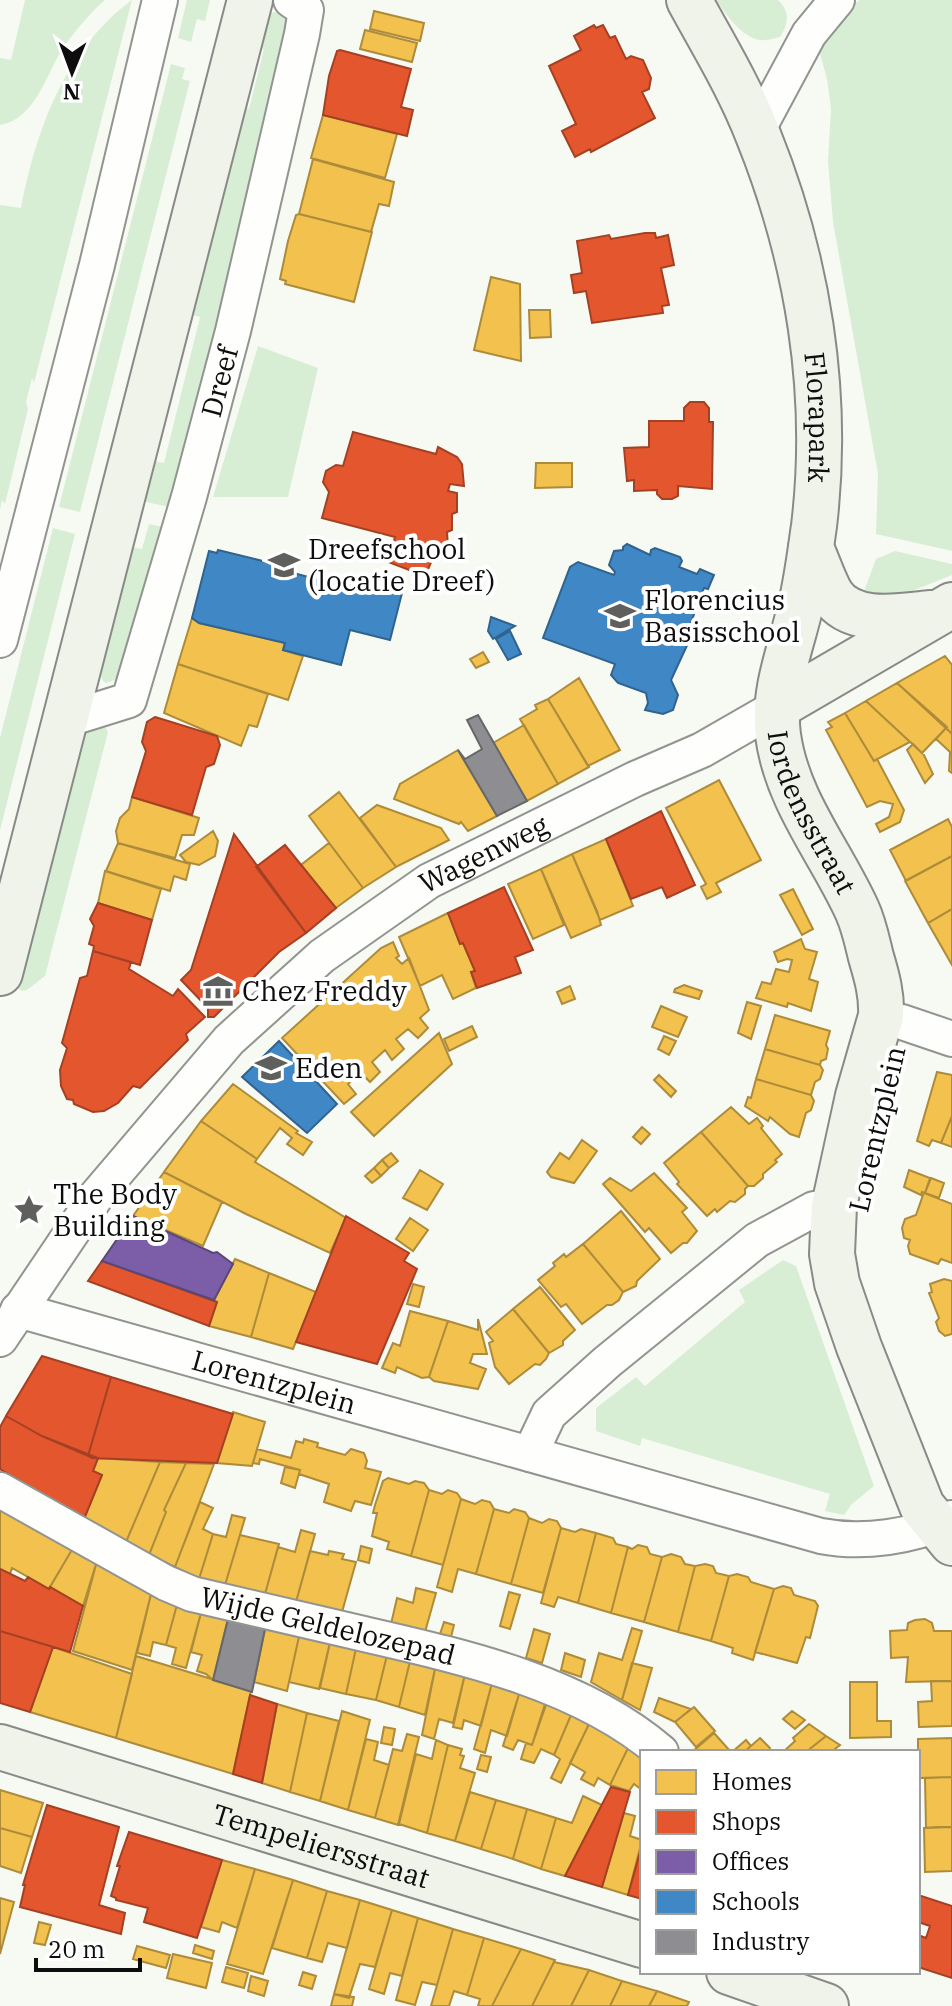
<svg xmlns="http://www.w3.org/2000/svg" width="952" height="2006" font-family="'IBM Plex Serif',serif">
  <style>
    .green { fill: #d7eed5 }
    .homes { fill: #f2c14e; stroke: #ad8b3a; stroke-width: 2 }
    .shops { fill: #e4572e; stroke: #a44124; stroke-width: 2 }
    .offices { fill: #7b5ea7; stroke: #5a4679; stroke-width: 2 }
    .schools { fill: #3f88c5; stroke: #30638e; stroke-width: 2 }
    .industry { fill: #8d8d92; stroke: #67676a; stroke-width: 2 }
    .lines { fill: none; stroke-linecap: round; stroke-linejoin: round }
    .street-casing { stroke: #929490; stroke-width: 38 }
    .secondary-casing { stroke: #898a87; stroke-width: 48 }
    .street { stroke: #fefefd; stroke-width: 34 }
    .secondary { stroke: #eff3ea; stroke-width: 44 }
    .labels { text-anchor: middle; stroke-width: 8; stroke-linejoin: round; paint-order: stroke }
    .street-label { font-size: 28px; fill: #0d0d0d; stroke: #fff }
    .poi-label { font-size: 28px; fill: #0d0d0d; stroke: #fff; text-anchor: start }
  </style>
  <rect width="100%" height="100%" fill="#f7faf2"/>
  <path class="green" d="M25,0H105C90,13 75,31 63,48C46,74 36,119 0,125V58L11,60Z
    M132,0L34,383L32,378L26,402L28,409L5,504L2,500L0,510V205L21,208C36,130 65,49 132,0Z
    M187,0H210L205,21L197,19L191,42L178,38Z
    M716,0H778C790,11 789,24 780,37C775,38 766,41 760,40C741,37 727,15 716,0Z
    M860,0H952V551L876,534L878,474L833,222L828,161L831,109L827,79L817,43L847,8Z
    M279,11L295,20L173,508L138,500L149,460L164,463L200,317L186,313L238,106L249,109L264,49L253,46L268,14Z
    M171,64L185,68L182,79L190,81L80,512L59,507Z
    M258,346L318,368L288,497H213Z
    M149,524L168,528L123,677L106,683L102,680L100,669L127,546L142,549Z
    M53,528L75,534L0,830V738Z
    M895,551L952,564V575L890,600L863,594L876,559Z
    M96,723H103L108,732L45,976L27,990L21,991L19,988L26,950L84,735Z
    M783,1260L796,1266L874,1486L852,1504L844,1515L825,1511L830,1494L642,1438L640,1446L596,1431V1408L636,1377L645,1386L745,1302L739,1290Z"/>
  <path class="homes" d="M374,11L424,23L420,41L370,29Z
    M365,30L417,43L412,62L360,49Z
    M323,115L397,134L385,178L311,158Z
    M313,159L394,182L389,206L379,204L371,232L299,214Z
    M299,214L372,232L354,302L285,284L286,281L280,279L288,241L296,215Z
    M491,277L520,284L521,361L474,350Z
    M529,310H550L551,337L530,338Z
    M536,463H572V487L535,488Z
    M192,618L199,623L285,643L283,650L303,656L288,700L178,664Z
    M483,652L489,662L476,668L470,659Z
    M945,656L952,665V734L897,683Z
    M178,664L268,694L257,727L249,725L241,746L164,713Z
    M579,678L620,750L588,766L548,699Z
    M897,683L947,727L922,753L866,701Z
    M548,699L589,767L558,784L520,719L537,709L535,705Z
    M866,701L910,742L874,761L845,713Z
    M845,713L874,761L877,759L904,810L900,822L880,832L876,824L889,817L893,804L880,801L867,807L826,730L832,727L828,722Z
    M524,725L558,784L527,801L493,743Z
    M946,728L952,734V773L949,771L950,752L936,739Z
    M913,744L924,755L933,774L925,783L907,750Z
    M458,750L497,816L468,831L461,822L459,824L394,799L400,784Z
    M719,780L761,860L716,883L721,892L707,899L701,887L706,884L666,808Z
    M339,792L396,867L363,888L309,816Z
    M132,797L199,818L194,835H182L175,858L118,843L116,831L120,818L129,809Z
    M377,805L441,828L449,840L396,867L360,818Z
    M948,819L952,827V856L906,881L890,850Z
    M213,831L218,841L215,856L199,865L186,862L180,855Z
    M606,839L633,906L600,920L572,854Z
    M118,843L190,864L186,880L174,876L170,891L106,871Z
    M329,843L363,888L336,908L301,865Z
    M572,854L597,911L601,925L571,938L541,869Z
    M952,856V909L928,923L905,881Z
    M541,869L564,925L533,939L508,884Z
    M105,871L161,889L152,920L98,903Z
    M793,889L813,929L802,935L780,895Z
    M952,909V965L928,923Z
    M448,913L460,944L463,943L475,971L471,972L476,988L453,999L442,975L420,986L399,937Z
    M801,939L805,949L817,952L809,979L818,982L811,1011L788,1003L787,1007L756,998L762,982L771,984L776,969L789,972L792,960L787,959L778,962L774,952Z
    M393,942L399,956L396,958L402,964L409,958L413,968L429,1010L420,1018L428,1028L418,1038L408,1029L396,1039L404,1049L392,1060L385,1050L372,1062L380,1072L370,1082L360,1072L348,1084L356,1094L344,1104L282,1038L381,948Z
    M684,985L702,991L699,999L674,992L675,989Z
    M570,986L575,999L562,1004L557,992Z
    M747,1002L761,1006L751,1039L738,1033Z
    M661,1006L687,1017L678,1037L652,1027Z
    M775,1015L830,1031L826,1045L828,1049L826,1059L821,1061L820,1065L765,1049Z
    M472,1026L477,1037L449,1051L444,1039Z
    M439,1033L452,1064L374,1136L351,1112Z
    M664,1036L676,1041L669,1055L658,1049Z
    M765,1049L820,1065L823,1070L820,1079L815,1082L811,1095L756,1079Z
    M937,1072L952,1075V1116L941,1143L932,1140L929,1146L917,1141Z
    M659,1075L676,1091L671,1097L654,1080Z
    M756,1079L811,1095L814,1101L811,1110L806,1113L799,1137L790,1134L770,1117L768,1121L745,1106L748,1097L751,1098Z
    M233,1084L298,1131L296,1133L312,1142L303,1155L287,1144L292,1138L280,1128L257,1159L201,1121Z
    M731,1107L749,1124L757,1118L763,1126L761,1128L782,1154L775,1160L777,1162L763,1174V1178L754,1186H748L701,1132Z
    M952,1116V1147L941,1143Z
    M201,1121L257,1159L255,1162L346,1218L330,1253L246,1214L164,1172Z
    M642,1127L650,1134L641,1144L633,1137Z
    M701,1132L748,1186L745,1189V1194L735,1202L730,1201L717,1212L715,1209L707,1216L677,1184L679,1182L664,1163Z
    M582,1140L597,1151L574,1183L551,1177L547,1172L560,1153L569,1159Z
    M391,1153L398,1161L389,1168L382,1160Z
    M382,1160L389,1168L381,1176L374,1168Z
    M374,1168L381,1176L372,1183L365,1176Z
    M420,1170L443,1184L427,1210L403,1198Z
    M909,1170L930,1178L925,1193L922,1192L921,1195L904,1187Z
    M164,1172L222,1202L203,1246L133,1216Z
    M654,1173L687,1208L682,1212L697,1231L687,1243H683L671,1253L649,1228L645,1232L603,1184L610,1178L631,1191Z
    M931,1178L944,1183L939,1198L925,1193Z
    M922,1192L952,1204V1263L941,1259L938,1264L910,1254L908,1246L910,1240L904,1238L902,1228L905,1219L916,1215L923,1195H921Z
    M621,1211L660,1259L637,1281L636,1286L623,1292L583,1244Z
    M410,1218L428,1230L413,1251L396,1239Z
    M583,1244L623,1292L619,1300L612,1305H607L582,1324L566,1304L561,1307L538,1280L555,1266L553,1263L564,1254L566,1257Z
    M235,1259L269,1273L251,1337L209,1326L217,1302L214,1300Z
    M269,1273L316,1292L293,1349L251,1337Z
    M944,1279L952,1281V1334L945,1336L939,1331L936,1322L939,1318L929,1293L932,1292L930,1284Z
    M413,1284L424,1287L419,1307L407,1304Z
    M540,1287L575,1330L563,1341V1345L549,1353L513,1309Z
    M513,1309L549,1353L546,1359L540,1365L535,1364L509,1384L495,1367L489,1343L493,1341L486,1332Z
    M410,1311L448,1321L429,1377L422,1378L397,1367L395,1373L382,1368L393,1343L400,1346Z
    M478,1319L487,1354H473L470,1363L486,1369L478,1389L434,1381L429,1377L448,1321L478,1330Z
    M233,1412L265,1422L252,1466L217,1463Z
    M304,1439L318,1443L317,1447L345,1455L351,1449L364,1453L367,1461L365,1468L381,1472L371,1505L355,1501L351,1511L324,1502L329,1484L299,1474L300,1470L260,1459L259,1464L253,1463L257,1449L291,1458L296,1441L303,1443Z
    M98,1458L160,1462L126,1542L84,1519L102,1475L93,1471Z
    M160,1462L186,1463L164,1510L166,1512L149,1555L126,1542Z
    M186,1463L214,1464L175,1567L149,1555L166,1512L164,1510Z
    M285,1467L300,1470L295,1488L281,1483Z
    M388,1478L409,1484L415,1481L424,1483L429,1490L411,1556L387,1549L389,1542L372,1536L377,1513H373L375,1505L383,1481Z
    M429,1490L442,1494L448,1490L457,1493L461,1499L443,1565L411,1556Z
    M461,1499L475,1504L482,1500L490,1502L494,1509L476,1574L458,1569L452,1592L437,1587Z
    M200,1502L213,1508L203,1529L213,1534L199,1579L175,1567Z
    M0,1508L73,1548L49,1589L12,1568L10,1574L0,1569Z
    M494,1509L509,1513L514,1509L525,1512L529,1518L511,1584L476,1574Z
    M232,1515L245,1518L225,1585L199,1579L213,1534L226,1537Z
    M529,1518L542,1523L549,1519L557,1521L561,1528L543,1593L511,1584Z
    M561,1528L575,1532L581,1529L596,1533L578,1603L558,1597L554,1607L541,1603Z
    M301,1530L315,1534L296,1602L265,1594L278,1547L295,1552Z
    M596,1533L613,1538L616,1544L628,1547L611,1613L578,1603Z
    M240,1535L279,1544L265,1594L225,1585Z
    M638,1545L647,1547L650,1554L662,1557L644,1622L611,1613L628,1547L632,1549Z
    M361,1546L372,1549L369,1563L358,1560Z
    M73,1548L97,1561L83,1606L50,1587Z
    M310,1551L328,1555L329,1551L344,1554L342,1559L356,1562L342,1612L296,1602Z
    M671,1554L681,1557L685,1564L695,1566L678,1632L644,1622L662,1557Z
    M97,1561L152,1590L132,1670L73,1651Z
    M705,1564L713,1566L716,1573L729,1576L711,1641L678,1632L695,1566Z
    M737,1574L748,1577L751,1582L774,1589L753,1660L732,1653L733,1648L711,1641L729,1576Z
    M783,1586L791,1588L794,1595L815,1601L818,1606L810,1638L806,1637L797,1663L755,1652L774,1589Z
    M416,1588L436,1593L425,1632L391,1624L397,1598L413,1603Z
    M152,1590L178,1601L166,1645L153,1642L150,1656L137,1653Z
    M509,1592L520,1595L510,1629L500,1626Z
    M178,1601L202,1609L186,1668L172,1664L176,1648L166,1645Z
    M202,1609L229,1615L213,1680L206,1674L197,1671L202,1655L191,1652Z
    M925,1619L932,1623L934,1631H952V1681L906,1682L908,1657L891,1658L890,1631L907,1630L908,1623L915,1620Z
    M444,1622L454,1625L451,1637L440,1634Z
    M266,1624L300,1632L287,1691L254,1682Z
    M632,1628L642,1631L622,1700L591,1682L599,1653L622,1660Z
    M534,1629L550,1634L542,1663L526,1658Z
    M300,1632L331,1638L319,1689L289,1682Z
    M331,1638L357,1644L346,1694L320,1688Z
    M357,1644L388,1651L376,1700L346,1694Z
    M53,1647L132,1674L116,1738L30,1712Z
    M388,1651L411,1657L399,1707L376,1700Z
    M565,1653L585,1660L581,1677L561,1670Z
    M136,1656L251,1691L233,1774L116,1738Z
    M411,1657L436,1664L425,1715L399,1707Z
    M632,1663L652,1668L640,1710L622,1700Z
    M436,1664L465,1674L453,1723L439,1719L434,1739L422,1735Z
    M465,1674L492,1683L481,1726L464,1720L462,1729L453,1727Z
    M931,1681H952V1726L919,1727L918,1702L932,1701Z
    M850,1682H877V1721H891V1737L850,1738Z
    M492,1683L519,1694L507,1736L491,1730L485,1753L474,1749Z
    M519,1694L545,1704L532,1745L518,1740L513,1750L503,1746Z
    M659,1698L691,1709L675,1722L654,1712Z
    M547,1702L571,1715L554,1755L541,1749L534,1763L521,1759L526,1743L532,1745Z
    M277,1704L307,1713L290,1792L262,1783Z
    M694,1707L715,1731L696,1747L675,1722Z
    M342,1711L370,1720L348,1810L320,1801Z
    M792,1711L805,1720L795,1729L783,1719Z
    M307,1713L339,1721L320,1801L290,1792Z
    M571,1715L589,1724L561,1783L551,1778L560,1759L554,1755Z
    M589,1724L629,1746L610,1785L598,1778L594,1786L581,1779L585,1772L570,1763Z
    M809,1724L826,1736L806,1752H783L795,1741L793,1738Z
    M384,1727L395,1729L392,1745L381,1743Z
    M714,1733L731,1752H692Z
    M407,1734L419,1737L398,1825L375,1818L393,1749L402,1751Z
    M826,1736L840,1745L831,1752H806Z
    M760,1738L770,1748L769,1752H744Z
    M952,1738V1777L918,1778V1739Z
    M366,1739L378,1742L374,1760L389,1765L375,1818L348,1810Z
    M436,1740L448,1745L427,1833L399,1824L416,1754L432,1759Z
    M746,1740L751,1746L744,1752H732Z
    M448,1745L462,1749L460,1755L464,1756L460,1768L475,1773L455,1841L427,1833Z
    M629,1746L642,1756V1790L634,1784L629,1791L610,1785Z
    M481,1755L491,1757L487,1772L477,1769Z
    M952,1777V1827L926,1828L925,1778Z
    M0,1790L43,1803L32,1837L0,1828Z
    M470,1792L496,1800L481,1849L455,1841Z
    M583,1796L602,1805L565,1876L541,1869L556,1818L572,1823Z
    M496,1800L527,1809L513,1859L481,1849Z
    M527,1809L556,1818L541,1869L513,1859Z
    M624,1813L635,1816L630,1836L642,1840L628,1895L602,1887Z
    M938,1827H952V1871L925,1872L924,1828Z
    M0,1828L32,1837L21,1873L0,1866Z
    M222,1860L255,1869L237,1928L222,1922L219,1932L201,1927Z
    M255,1869L293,1880L263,1974L227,1964Z
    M293,1880L327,1891L307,1958L272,1948Z
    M327,1891L360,1900L347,1948L328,1943L322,1962L307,1958Z
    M0,1898L14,1902L0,1954Z
    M360,1900L392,1910L375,1967L360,1964L349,1998L334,1994Z
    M392,1910L418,1918L402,1976L390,1973L384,1994L369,1989Z
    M418,1918L453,1929L437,1985L422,1982L415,2005L396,2000Z
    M39,1922L51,1925L45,1945L34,1943Z
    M453,1929L484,1938L467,1995L454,1991L449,2006H431Z
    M484,1938L521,1949L492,2006H478L480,1999L467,1995Z
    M195,1945L214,1951L212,1959L193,1953Z
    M137,1946L170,1955L166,1968L133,1959Z
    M521,1949L555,1960L532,2006H492Z
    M173,1954L212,1963L206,1988L167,1978Z
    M554,1962L589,1970L571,2006H532Z
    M226,1967L248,1973L244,1988L222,1982Z
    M589,1970L622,1981L610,2006H571Z
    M303,1972L316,1976L312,1989L299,1985Z
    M251,1976L268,1981L264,1996L248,1991Z
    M622,1981L657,1991L649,2006H610Z
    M657,1991L689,2002L687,2006H649Z
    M334,1994L354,1997L352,2006H331Z"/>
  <path class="shops" d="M594,25L596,28L603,25L610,38L615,36L626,59L631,56L643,60L651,78L649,89L642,92L655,118L591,152L590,149L575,157L562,131L576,124L549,66L581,50L574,36Z
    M340,50L411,69L401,107L413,110L407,136L323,115L329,76L337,51Z
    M645,233H655L656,238L668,235L674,265L661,268L669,305L662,306L663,313L592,323L586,291L574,293L571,275L582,273L577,241L609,235L611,239Z
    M690,402H704L709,408V422H713L712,489L678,486V496L672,499H662L657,494V490L634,491V480L627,481L624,448L649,447V421H684V408Z
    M353,432L436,454L438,447L457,457L462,464L464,486L450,484L448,491L457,493V512L452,514V530L447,532L448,548L441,546L440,550L437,549L425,576L388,562L395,537L322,518L329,492L323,482L326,471L336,465L343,466Z
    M155,717L217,736L220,745L214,764L206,767L192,815L132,797L146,751L142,742L147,722Z
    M661,811L695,885L667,898L662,887L631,899L606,839Z
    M234,834L306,933L279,952L214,1017H208V1008L181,980L191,970Z
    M285,845L336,908L306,933L256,867Z
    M504,887L533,950L515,957L521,973L477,988L471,972L475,971L463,943L460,944L448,913Z
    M98,903L152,920L140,965L93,951L94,946L89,944L94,926L90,919Z
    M93,951L131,962L129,969L173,996L178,989L205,1017L186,1034L188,1040L140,1088L133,1086L118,1103L104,1111L93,1112L74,1104L73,1100L67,1099L61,1086L60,1070L67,1048L62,1043L80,978L87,976Z
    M346,1216L409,1253L404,1261L417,1269L377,1364L296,1342Z
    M102,1261L217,1302L209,1326L88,1281Z
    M42,1356L111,1377L88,1456L42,1436L6,1416Z
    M111,1377L233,1414L217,1463L92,1458L88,1456Z
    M6,1416L42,1436L98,1458L93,1471L102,1475L84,1519L0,1469V1427Z
    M0,1569L25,1581L28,1577L49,1589L50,1587L83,1606L70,1652L0,1631Z
    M0,1631L53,1647L30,1712L0,1703Z
    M250,1695L277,1704L262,1783L233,1774Z
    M611,1787L630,1792L602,1887L565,1876Z
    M47,1805L119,1827L99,1905L125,1913L121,1934L20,1907L25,1885H23Z
    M129,1832L222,1860L197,1938L144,1922L148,1908L116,1900V1898L111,1896L120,1866H117Z
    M642,1845V1899L628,1895Z
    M918,1895L952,1906V1978L918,1967V1935L926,1938L930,1926L918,1922Z"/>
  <path class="offices" d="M133,1216L213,1253L217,1252L233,1264L214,1300L102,1261Z"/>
  <path class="schools" d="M627,544L650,555L651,550L655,548L680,557L682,561L679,567L697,574L700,569L714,575L708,589L704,588L687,633L690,639L671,680L678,695L673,710L663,714L645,710L648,703L646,693L618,683L611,675L615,664L543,638L570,567L578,562L614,575L615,572L609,565L614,551L623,550V547Z
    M218,550L279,565L278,569L335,584L337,576L402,593L390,640L350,630L341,665L283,650L285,643L199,623L192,618L209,551L217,553Z
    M491,617L515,626L493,639L488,631Z
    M510,631L521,654L508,660L496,639Z
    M279,1041L337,1104L307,1133L242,1077Z"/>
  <path class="industry" d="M478,715L527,801L497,816L458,750L465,759L482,749L467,720Z
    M229,1615L266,1624L252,1692L213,1680Z"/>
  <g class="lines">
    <defs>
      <g id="street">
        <path d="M757,131L809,34L837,0"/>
        <path d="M0,640L97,265L160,0"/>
        <path id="s1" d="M65,720L129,700L189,497L233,331L302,34L306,10L291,0"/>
        <path d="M902,1022L952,1039"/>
        <path id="s2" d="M18,1310L821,1536C862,1544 914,1537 952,1518"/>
        <path id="s3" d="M0,1339L97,1195L229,1040L322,956L429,881L635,779L702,750L777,707"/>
        <path d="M530,1454L549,1414L607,1362L757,1240L814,1209L834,1206"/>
        <path id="s4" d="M0,1490L166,1583L192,1594C250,1607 307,1621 364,1634C464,1657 581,1683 661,1752"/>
      </g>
      <g id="secondary">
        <path id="s5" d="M689,0C713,44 740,88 758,135C808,259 830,393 814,526C810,553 807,579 801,604C792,645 772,692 778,735C787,801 830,851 857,910C864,925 867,941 871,957C877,977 882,995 881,1016L858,1096L834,1206L832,1254L837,1283L859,1347L922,1506L952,1543"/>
        <path d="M811,548C818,563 823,580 831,594C851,626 901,616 931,613"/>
        <path d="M777,707L952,605"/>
        <path d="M0,973L250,0"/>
        <path id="s6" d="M0,1747L642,1945"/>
        <path d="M729,1972L826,2006"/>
      </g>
    </defs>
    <use href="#street" class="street-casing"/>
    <use href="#secondary" class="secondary-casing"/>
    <use href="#street" class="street"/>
    <use href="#secondary" class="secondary"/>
  </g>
  <defs>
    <symbol id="school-bare" viewBox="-9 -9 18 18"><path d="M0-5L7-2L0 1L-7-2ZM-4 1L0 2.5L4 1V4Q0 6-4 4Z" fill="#5f605d" stroke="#fff" stroke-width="2.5" paint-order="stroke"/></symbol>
    <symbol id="museum-bare" viewBox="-9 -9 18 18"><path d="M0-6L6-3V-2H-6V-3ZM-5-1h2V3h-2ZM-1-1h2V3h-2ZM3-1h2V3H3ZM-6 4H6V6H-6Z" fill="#5f605d" stroke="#fff" stroke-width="2.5" paint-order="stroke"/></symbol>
    <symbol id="sight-bare" viewBox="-9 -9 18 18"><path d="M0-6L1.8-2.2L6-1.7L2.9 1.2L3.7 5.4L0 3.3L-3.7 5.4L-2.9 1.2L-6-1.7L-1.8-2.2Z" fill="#5f605d" stroke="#fff" stroke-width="2.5" paint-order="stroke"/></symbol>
  </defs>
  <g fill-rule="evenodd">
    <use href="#school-bare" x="262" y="543" width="44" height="44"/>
    <use href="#school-bare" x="598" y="594" width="44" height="44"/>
    <use href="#museum-bare" x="196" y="969" width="44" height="44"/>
    <use href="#school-bare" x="249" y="1046" width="44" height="44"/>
    <use href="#sight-bare" x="7" y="1188" width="44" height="44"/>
  </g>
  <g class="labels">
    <g class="street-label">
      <text dy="10" stroke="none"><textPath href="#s1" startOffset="398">Dreef</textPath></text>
      <text dy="10" stroke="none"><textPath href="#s5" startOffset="442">Florapark</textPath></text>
      <text dy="10" stroke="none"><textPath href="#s5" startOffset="848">Iordensstraat</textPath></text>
      <text dy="10" stroke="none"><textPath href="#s3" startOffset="694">Wagenweg</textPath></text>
      <text transform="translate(877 1129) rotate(-77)" y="10">Lorentzplein</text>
      <text dy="10" stroke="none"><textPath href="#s2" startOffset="266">Lorentzplein</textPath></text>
      <text dy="10" stroke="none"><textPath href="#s4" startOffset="358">Wijde Geldelozepad</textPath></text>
      <text dy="10" stroke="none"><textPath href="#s6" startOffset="336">Tempeliersstraat</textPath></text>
    </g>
    <g class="poi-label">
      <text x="308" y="559">Dreefschool<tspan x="308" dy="32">(locatie Dreef)</tspan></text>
      <text x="644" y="610">Florencius<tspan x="644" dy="32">Basisschool</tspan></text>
      <text x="242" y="1001">Chez Freddy</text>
      <text x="295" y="1078">Eden</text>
      <text x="53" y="1204">The Body<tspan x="53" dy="32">Building</tspan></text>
    </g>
  </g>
  <rect x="640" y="1750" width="280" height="224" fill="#ffffff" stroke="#9e9e9e" stroke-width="2"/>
  <rect x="656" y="1770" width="40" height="24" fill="#f2c14e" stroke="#9e9e9e" stroke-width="2"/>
  <text x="712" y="1790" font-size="24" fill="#0d0d0d">Homes</text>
  <rect x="656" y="1810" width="40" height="24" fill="#e4572e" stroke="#9e9e9e" stroke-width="2"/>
  <text x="712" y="1830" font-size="24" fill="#0d0d0d">Shops</text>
  <rect x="656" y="1850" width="40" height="24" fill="#7b5ea7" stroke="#9e9e9e" stroke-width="2"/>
  <text x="712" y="1870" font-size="24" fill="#0d0d0d">Offices</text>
  <rect x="656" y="1890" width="40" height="24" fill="#3f88c5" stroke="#9e9e9e" stroke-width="2"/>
  <text x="712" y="1910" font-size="24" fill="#0d0d0d">Schools</text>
  <rect x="656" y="1930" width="40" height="24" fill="#8d8d92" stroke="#9e9e9e" stroke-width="2"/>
  <text x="712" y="1950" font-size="24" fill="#0d0d0d">Industry</text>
  <g transform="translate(72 72) rotate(181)" stroke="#ffffff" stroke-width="6" paint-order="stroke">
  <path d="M0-6L14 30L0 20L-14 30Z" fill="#0d0d0d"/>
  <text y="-12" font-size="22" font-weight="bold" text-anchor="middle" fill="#0d0d0d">N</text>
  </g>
  <path d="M36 1958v12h104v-12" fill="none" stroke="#0d0d0d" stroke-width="4"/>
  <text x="48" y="1958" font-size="24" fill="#0d0d0d" stroke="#ffffff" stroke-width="6" paint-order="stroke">20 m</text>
</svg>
